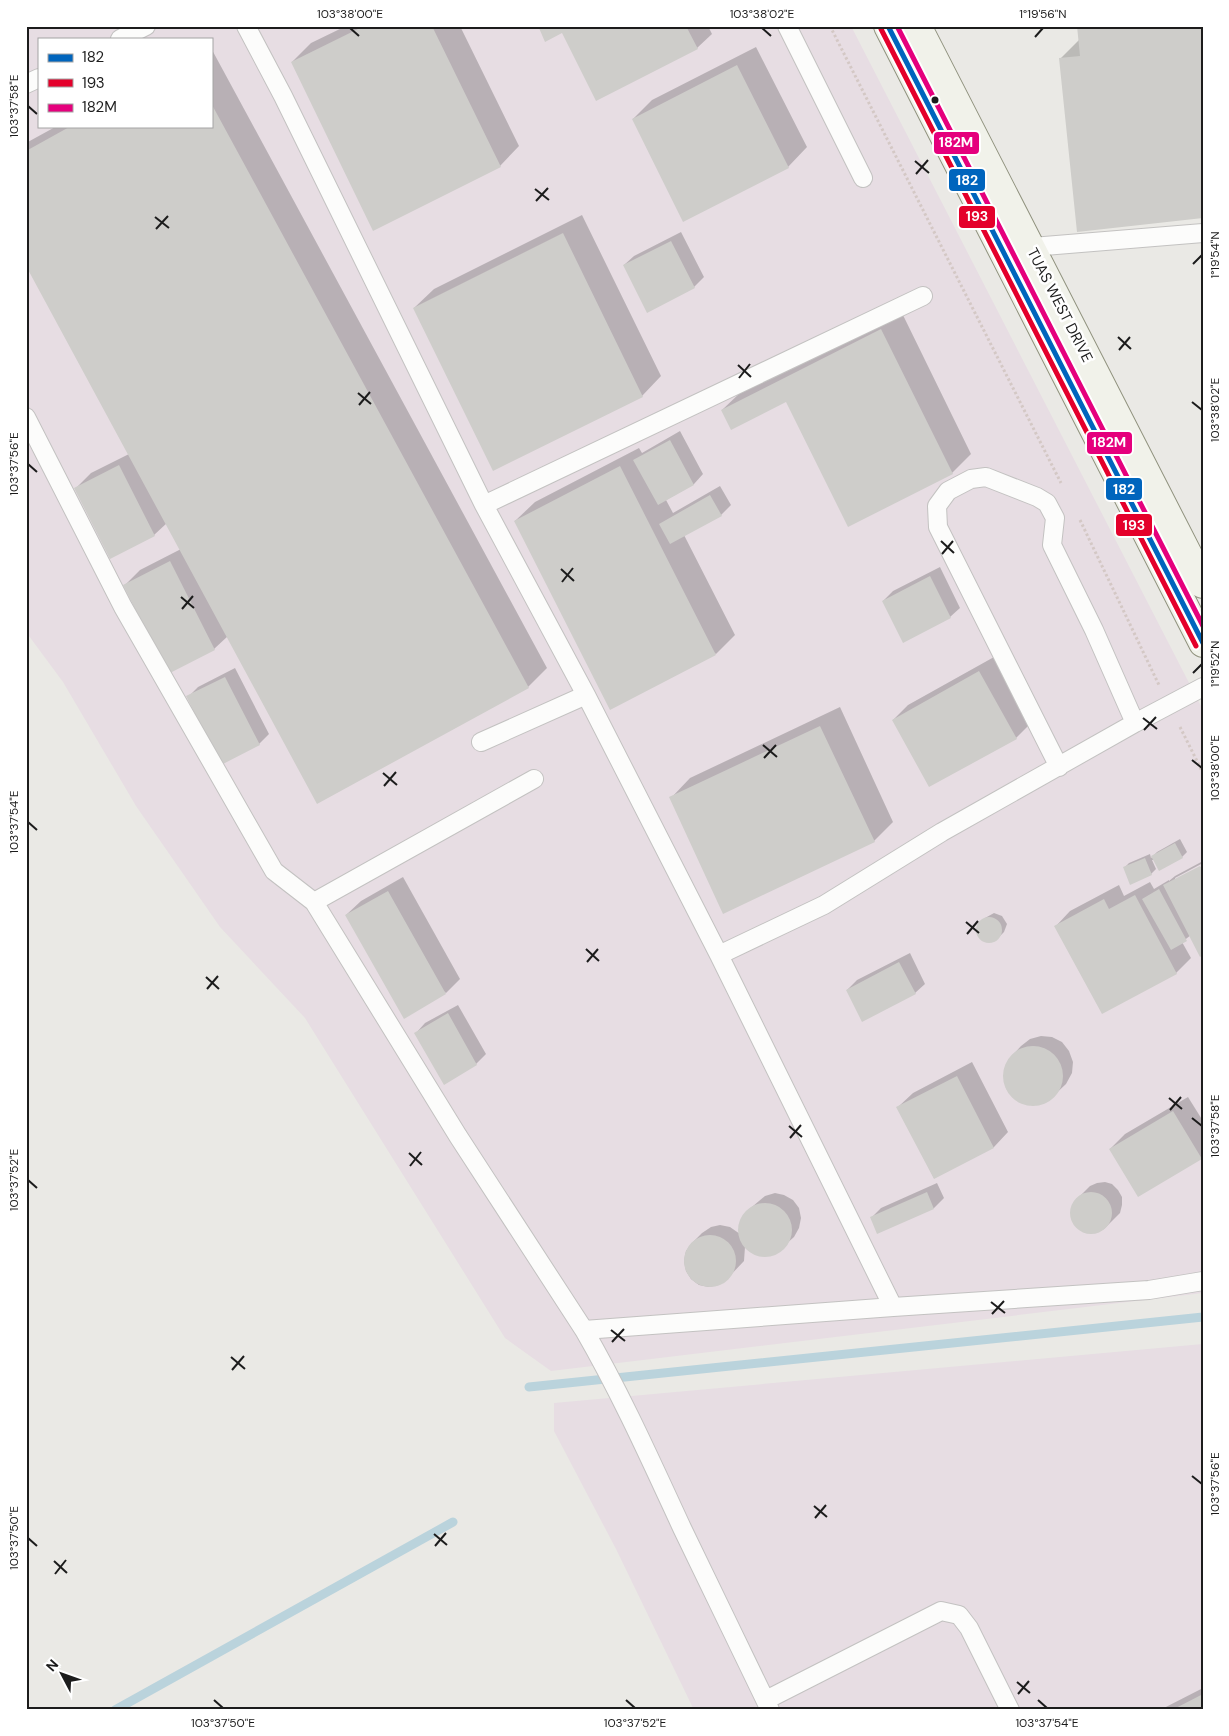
<svg xmlns="http://www.w3.org/2000/svg" width="1229" height="1736" font-family="'DM Sans',sans-serif">
  <style>
    .industrial { fill: #e7dde3; fill-rule: evenodd }
    .shadow { fill: #0003 }
    .lines { fill: none; stroke-linecap: round; stroke-linejoin: round }
    .stream { stroke: #bad3dc; stroke-width: 9 }
    .building { fill: #cecdca }
    .lane-casing { stroke: #c3c2c1; stroke-width: 20 }
    .secondary-casing { stroke: #90927e; stroke-width: 30 }
    .path { stroke: #d4c8c5; stroke-width: 3; stroke-dasharray: 2.5 2.5; stroke-linecap: butt }
    .lane { stroke: #fcfcfb; stroke-width: 18 }
    .secondary { stroke: #f1f2ea; stroke-width: 28 }
    .bus-1-casing { stroke: #fff; stroke-width: 9 }
    .bus-2-casing { stroke: #fff; stroke-width: 9 }
    .bus-3-casing { stroke: #fff; stroke-width: 9 }
    .bus-1 { stroke: #0065bd; stroke-width: 5 }
    .bus-2 { stroke: #e4002b; stroke-width: 5 }
    .bus-3 { stroke: #e5007d; stroke-width: 5 }
    .ticks { fill: none; stroke: #1c1c1c; stroke-width: 2 }
    .bus-dot { fill: #1c1c1c; stroke: #fff; stroke-width: 2 }
    .labels { text-anchor: middle; stroke-width: 5; stroke-linejoin: round; paint-order: stroke }
    .street-label { font-size: 15px; fill: #1c1c1c; stroke: #fff }
    .line-badge { stroke: #fff; stroke-width: 2 }
    .badge-label { font-size: 14px; text-anchor: middle; font-weight: bold; fill: #fff }
    .neatline { fill: none; stroke: #1c1c1c; stroke-width: 2 }
    .ticks-label { font-size: 12px; text-anchor: middle; fill: #1c1c1c }
  </style>
  <rect width="100%" height="100%" fill="#eae9e5"/>
  <path class="industrial" d="M26,26H851L1203,710V1293L551,1371L505,1338L305,1018L220,927L136,806L63,682L26,632ZM39,39H211V126H39Z
    M1203,1344V1710H694L616,1549L554,1431V1403Z"/>
  <path class="shadow" d="M346,26H460L519,146L500,166L292,62L311,43Z
    M542,26H708L712,34L697,48L540,29Z
    M1203,26L1078,231L1060,59L1080,39Z
    M756,47L807,147L788,167L633,119L652,100Z
    M211,48L547,668L528,687L228,636L214,649L125,585L140,570L181,549L167,523L154,535L76,488L91,473L129,454L26,264V143L57,126H211Z
    M582,215L661,376L642,396L414,308L434,289Z
    M681,232L704,277L694,287L624,265L634,256Z
    M901,311L971,454L952,473L786,400L722,410L742,391Z
    M680,431L703,474L694,484L666,500L673,513L720,486L731,505L721,515L684,535L735,635L716,654L515,521L535,502L639,448L642,453Z
    M940,567L960,608L950,617L883,601L893,591Z
    M994,657L1031,723L1016,738L893,720L908,705Z
    M235,668L269,734L259,744L188,697L198,687Z
    M840,707L893,822L874,841L671,798L690,778Z
    M1180,839L1187,852L1182,857L1152,860L1156,869L1151,874L1124,868L1129,863L1150,854L1151,858L1157,852Z
    M1203,861V863L1175,878V881L1203,866V954L1191,935L1182,942L1191,958L1176,973L1056,926L1070,911L1119,885L1124,896L1150,882L1154,889L1169,880V881L1175,876Z
    M403,877L460,979L446,993L346,915L361,901Z
    M994,913L1002,916L1007,924L1004,932L995,941L991,942L982,939L978,931L980,923L985,918Z
    M910,953L925,984L915,993L847,990L857,980Z
    M458,1005L486,1054L476,1064L416,1033L425,1023Z
    M1041,1036L1052,1037L1062,1042L1069,1051L1073,1062L1072,1073L1066,1084L1047,1102L1035,1105L1024,1104L1014,1098L1007,1090L1004,1079L1005,1067L1011,1057L1021,1046L1030,1039Z
    M972,1062L1008,1132L994,1147L934,1178L898,1107L913,1093Z
    M1188,1097L1203,1121V1156L1201,1158L1110,1149L1125,1134Z
    M1105,1182L1112,1184L1118,1190L1122,1197V1205L1120,1213L1104,1229L1096,1233H1088L1081,1230L1075,1225L1071,1218V1210L1074,1202L1090,1186L1097,1183Z
    M937,1183L944,1198L934,1208L878,1232L871,1218L881,1208Z
    M775,1193L784,1195L793,1200L799,1208L801,1218L799,1228L794,1237L776,1253L766,1255L756,1254L745,1247L744,1261L727,1279L719,1285L709,1287L699,1285L691,1279L686,1271L684,1261L686,1251L692,1243L702,1233L711,1227L720,1225L730,1227L740,1234L741,1221L746,1212L765,1196Z
    M1203,1688V1710H1160Z"/>
  <g class="lines">
    <path class="stream" d="M529,1387L1203,1317
      M115,1710L453,1522"/>
  </g>
  <path class="building" d="M364,26H432L501,167L373,231L291,62Z
    M543,26H686L698,49L596,101L562,33L545,42L539,28Z
    M1077,26H1203V218L1077,232L1059,58L1080,56Z
    M737,65L789,168L683,222L632,119Z
    M211,103L529,688L317,804L26,266V151L71,126H211Z
    M563,233L643,397L493,471L413,308Z
    M671,241L695,288L647,313L623,265Z
    M881,329L953,474L848,527L786,402L731,430L721,410Z
    M670,440L694,485L658,505L633,460Z
    M119,465L155,536L110,559L74,488Z
    M620,466L716,655L610,710L514,521Z
    M710,495L722,516L670,544L659,524Z
    M170,561L215,650L168,674L123,585Z
    M930,576L951,618L903,643L882,601Z
    M979,671L1017,739L929,787L892,720Z
    M225,677L260,745L221,765L186,696Z
    M820,726L875,842L723,914L669,797Z
    M1175,843L1183,858L1159,871L1151,856Z
    M1145,858L1152,875L1130,885L1123,867Z
    M1200,866L1203,871V955L1200,957L1163,885Z
    M1159,889L1187,941L1171,950L1142,899Z
    M388,891L446,994L404,1019L345,915Z
    M1135,895L1177,974L1102,1014L1054,926L1104,899L1109,909Z
    M976 930a13 13 0 1 1 26 0a13 13 0 1 1-26 0Z
    M899,962L916,994L862,1022L846,990Z
    M448,1013L477,1065L444,1085L414,1033Z
    M1003 1076a30 30 0 1 1 60 0a30 30 0 1 1-60 0Z
    M957,1076L994,1148L934,1179L896,1107Z
    M1173,1111L1202,1159L1138,1197L1109,1149Z
    M1070 1213a21 21 0 1 1 42 0a21 21 0 1 1-42 0Z
    M927,1192L934,1209L877,1234L870,1217Z
    M738 1230a27 27 0 1 1 54 0a27 27 0 1 1-54 0Z
    M684 1261a26 26 0 1 1 52 0a26 26 0 1 1-52 0Z
    M1203,1694V1710H1172Z"/>
  <g class="lines">
    <defs>
      <path id="lane" d="M246,26L283,96L484,505L586,695L719,955L893,1307
        M787,26L863,178
        M120,39L146,26
        M26,84L39,78
        M1020,248L1203,233
        M26,417L123,607L274,871L314,902L458,1136L584,1330C621,1394 651,1461 682,1528C711,1589 741,1649 770,1710
        M484,505L923,296
        M481,742L586,695
        M1059,767L938,527L937,506L948,491L971,479L986,477L1037,497L1047,503L1055,518L1052,545L1094,630L1135,723
        M314,902L534,779
        M719,955L824,905L942,832L1135,723L1203,687
        M584,1330L893,1307L1149,1290L1203,1281
        M766,1700L941,1611L959,1615L969,1628L1010,1710"/>
      <path id="secondary" d="M888,26L1203,643
        M917,26L1203,584"/>
    </defs>
    <use href="#lane" class="lane-casing"/>
    <use href="#secondary" class="secondary-casing"/>
    <path class="path" d="M830,26L1061,483
      M1080,520L1159,685
      M1180,727L1203,773"/>
    <use href="#lane" class="lane"/>
    <use href="#secondary" class="secondary"/>
    <defs>
      <path id="bus-1" d="M888,26L1203,643"/>
      <path id="bus-2" d="M881,29L1196,646"/>
      <path id="bus-3" d="M897,26L1203,626"/>
    </defs>
    <use href="#bus-1" class="bus-1-casing"/>
    <use href="#bus-2" class="bus-2-casing"/>
    <use href="#bus-3" class="bus-3-casing"/>
    <use href="#bus-1" class="bus-1"/>
    <use href="#bus-2" class="bus-2"/>
    <use href="#bus-3" class="bus-3"/>
  </g>
  <path class="ticks" d="M350,28L359,36M762,28L771,36M1035,37L1043,28M28,106L37,114M915,161L929,173M916,174L928,160M535,189L549,200M536,201L548,188M155,217L169,228M156,229L168,216M1193,264L1202,255M1118,337L1131,349M1119,350L1130,337M738,365L751,377M739,378L750,364M358,393L371,404M1192,402L1202,410M359,405L370,392M28,464L37,472M941,541L954,553M942,554L953,541M561,569L574,581M562,582L573,568M181,597L194,608M182,609L193,596M1193,673L1202,664M1143,718L1157,729M1144,730L1156,717M763,745L777,757M764,758L776,745M1192,760L1202,768M383,773L397,785M384,786L396,772M28,822L37,830M966,922L979,933M967,934L978,921M586,949L599,961M587,962L598,949M206,977L219,989M207,989L218,976M1169,1098L1182,1109M1170,1110L1181,1097M1192,1118L1202,1126M789,1126L802,1137M790,1138L801,1125M409,1153L422,1165M410,1166L421,1152M28,1180L37,1188M991,1302L1005,1313M992,1314L1004,1301M611,1330L625,1341M612,1342L624,1329M231,1357L245,1369M232,1370L244,1356M1192,1476L1202,1484M814,1506L827,1517M815,1518L826,1505M434,1534L447,1545M28,1538L37,1546M435,1546L446,1533M54,1561L67,1573M55,1574L66,1560M1017,1682L1030,1693M1018,1694L1029,1681M214,1700L223,1708M626,1700L635,1708M1038,1700L1047,1708"/>
  <circle class="bus-dot" cx="935" cy="100" r="4.5"/>
  <g class="labels">
    <g class="street-label">
      <text transform="translate(1060 305) rotate(63)" y="5">TUAS WEST DRIVE</text>
    </g>
  </g>
  <g class="line-badge">
    <rect x="933" y="131" width="47" height="24" rx="5" fill="#e5007d"/>
    <rect x="948" y="168" width="38" height="24" rx="5" fill="#0065bd"/>
    <rect x="958" y="205" width="38" height="24" rx="5" fill="#e4002b"/>
    <rect x="1086" y="431" width="47" height="24" rx="5" fill="#e5007d"/>
    <rect x="1105" y="477" width="38" height="24" rx="5" fill="#0065bd"/>
    <rect x="1115" y="513" width="38" height="24" rx="5" fill="#e4002b"/>
  </g>
  <g class="badge-label">
    <text x="956" y="147">182M</text>
    <text x="967" y="185">182</text>
    <text x="977" y="221">193</text>
    <text x="1109" y="447">182M</text>
    <text x="1124" y="494">182</text>
    <text x="1134" y="530">193</text>
  </g>
  <rect width="1229" height="1736" fill="none" stroke="#ffffff" stroke-width="55"/>
  <rect x="38" y="38" width="175" height="90" fill="#ffffff" stroke="#a4a4a4"/>
  <rect x="48" y="54" width="25" height="8" fill="#0065bd" stroke="#a4a4a4"/>
  <text x="82" y="62" font-size="15" fill="#1c1c1c">182</text>
  <rect x="48" y="79" width="25" height="8" fill="#e4002b" stroke="#a4a4a4"/>
  <text x="82" y="88" font-size="15" fill="#1c1c1c">193</text>
  <rect x="48" y="104" width="25" height="8" fill="#e5007d" stroke="#a4a4a4"/>
  <text x="82" y="112" font-size="15" fill="#1c1c1c">182M</text>
  <g transform="translate(62 1674) rotate(311)" stroke="#ffffff" stroke-width="4" paint-order="stroke">
  <path d="M0-4L9 19L0 12L-9 19Z" fill="#1c1c1c"/>
  <text y="-8" font-size="14" font-weight="bold" text-anchor="middle" fill="#1c1c1c">N</text>
  </g>
  <rect x="28" y="28" width="1174" height="1680" class="neatline"/>
  <g class="ticks-label">
    <text x="350" y="18">103°38'00"E</text>
    <text x="762" y="18">103°38'02"E</text>
    <text x="1043" y="18">1°19'56"N</text>
    <text transform="translate(14 106) rotate(-90)" y="4">103°37'58"E</text>
    <text transform="translate(1215 255) rotate(-90)" y="4">1°19'54"N</text>
    <text transform="translate(1215 410) rotate(-90)" y="4">103°38'02"E</text>
    <text transform="translate(14 464) rotate(-90)" y="4">103°37'56"E</text>
    <text transform="translate(1215 664) rotate(-90)" y="4">1°19'52"N</text>
    <text transform="translate(1215 768) rotate(-90)" y="4">103°38'00"E</text>
    <text transform="translate(14 822) rotate(-90)" y="4">103°37'54"E</text>
    <text transform="translate(1215 1126) rotate(-90)" y="4">103°37'58"E</text>
    <text transform="translate(14 1180) rotate(-90)" y="4">103°37'52"E</text>
    <text transform="translate(1215 1484) rotate(-90)" y="4">103°37'56"E</text>
    <text transform="translate(14 1538) rotate(-90)" y="4">103°37'50"E</text>
    <text x="223" y="1727">103°37'50"E</text>
    <text x="635" y="1727">103°37'52"E</text>
    <text x="1047" y="1727">103°37'54"E</text>
  </g>
</svg>
